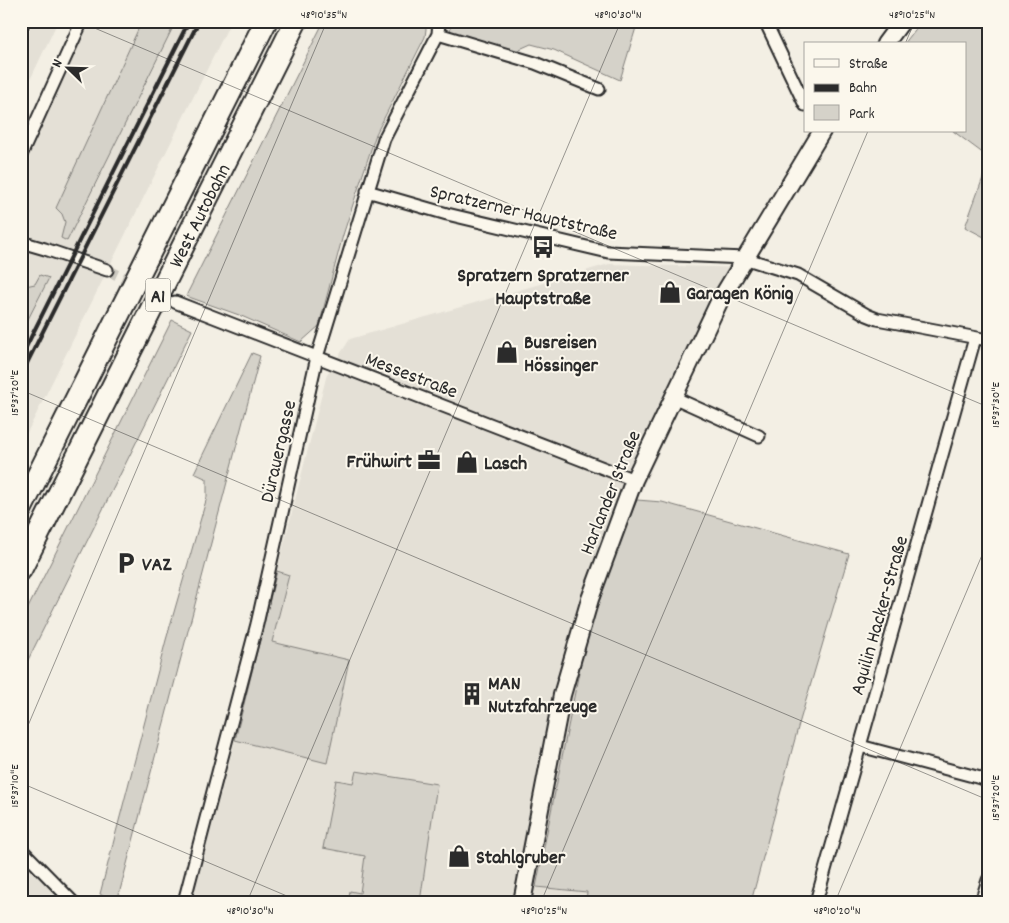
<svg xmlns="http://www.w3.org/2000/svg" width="1009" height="923" font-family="Dekko,sans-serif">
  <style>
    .built { fill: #e4e0d6 }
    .green { fill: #d5d2c9; stroke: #807e7a }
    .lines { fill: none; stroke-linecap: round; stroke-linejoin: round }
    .minor-tunnel { stroke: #cbc8bf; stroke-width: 11; stroke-dasharray: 11 5.5; stroke-linecap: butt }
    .minor-casing { stroke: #2b2b2b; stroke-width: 15 }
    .secondary-casing { stroke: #2b2b2b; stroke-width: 20 }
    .motorway-casing { stroke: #2b2b2b; stroke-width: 25 }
    .minor { stroke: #fbf7ec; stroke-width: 11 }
    .secondary { stroke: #fbf7ec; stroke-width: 16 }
    .motorway { stroke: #fbf7ec; stroke-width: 21 }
    .rail { stroke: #2b2b2b; stroke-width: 4 }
    .ticks { fill: none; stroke: #2b2b2b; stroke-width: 1; stroke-opacity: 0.45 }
    .labels { text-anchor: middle; stroke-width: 4; stroke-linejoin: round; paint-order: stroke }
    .shield { fill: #fbf7ec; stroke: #696865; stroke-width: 1 }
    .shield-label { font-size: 19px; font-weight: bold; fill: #2b2b2b }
    .street-label { font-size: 20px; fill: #2b2b2b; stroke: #fbf7ec }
    .poi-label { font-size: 20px; font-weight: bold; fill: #2b2b2b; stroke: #fbf7ec; text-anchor: start }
    .neatline { fill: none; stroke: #2b2b2b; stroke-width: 2 }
    .ticks-label { font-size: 12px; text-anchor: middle; fill: #2b2b2b }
  </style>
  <rect width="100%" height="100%" fill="#f3efe4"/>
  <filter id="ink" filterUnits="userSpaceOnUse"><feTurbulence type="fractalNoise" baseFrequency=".02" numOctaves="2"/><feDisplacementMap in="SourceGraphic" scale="10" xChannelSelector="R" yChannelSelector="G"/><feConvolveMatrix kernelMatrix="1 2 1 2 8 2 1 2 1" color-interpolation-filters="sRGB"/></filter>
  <g filter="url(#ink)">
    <path class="built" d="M21,21H58L21,99Z
      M88,21H231L21,445V169Z
      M609,264L744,268L637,500L599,589L536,887L587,892L586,902H191L235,740L326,762L272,642L289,575L277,571L327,374L350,339Z
      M21,860L64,902H21Z"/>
    <path class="green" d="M142,21H176L67,241L61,238L65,222L62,214L56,208Z
      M324,21H427L425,37L376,134L343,235L319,326L301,342L239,315L186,296Z
      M638,21L620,80L554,50L531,44L513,52L451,32L449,22Z
      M922,21H988V157L953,131H965V44H904Z
      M988,164V239L965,227Z
      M40,275L49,278L21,333V287L35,284Z
      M172,320L192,330L21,674V622Z
      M252,353L260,356L117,902H113L100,894L166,640L207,497V479L194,473Z
      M637,500L662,502L849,554L799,724L751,902H586L587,892L536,887L583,652L599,589Z
      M277,571L289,575L272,642L349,660L327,763L235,740Z
      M356,771L437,784L420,902H348L350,891L360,893L365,856L323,848L336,780L353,783Z"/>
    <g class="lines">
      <path class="minor-tunnel" d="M107,270L175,302"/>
      <defs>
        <path id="minor" d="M765,21L805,105
          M438,34L535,63L599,89
          M21,155L82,21
          M367,191L447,214L608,252L744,258L798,275L867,315L877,319L988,340
          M21,242L45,249L107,270
          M175,302L634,480
          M673,397L759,436
          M860,746L988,780
          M21,849L73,902
          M184,902L257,624L317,357L384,139L438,34L439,21
          M816,902L975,338
          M981,902L988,880"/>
        <path id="secondary" d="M885,44L902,21
          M522,902L562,695L590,599L634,480L719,302L822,131"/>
        <g id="motorway">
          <path d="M21,509L266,21"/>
          <path id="s1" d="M21,569L296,21"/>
        </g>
      </defs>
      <use href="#minor" class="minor-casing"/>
      <use href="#secondary" class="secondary-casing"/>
      <use href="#motorway" class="motorway-casing"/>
      <use href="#minor" class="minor"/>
      <use href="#secondary" class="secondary"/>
      <use href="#motorway" class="motorway"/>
      <path class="rail" d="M21,357L189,21
        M21,375L199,21"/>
    </g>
  </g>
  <path class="ticks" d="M78,21L988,407M905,44L915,21M21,49L33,21M21,390L988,800M21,742L327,21M21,783L301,902M247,902L621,21M541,902L868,131M835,902L988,541"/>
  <defs>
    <symbol id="bus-bare" viewBox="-9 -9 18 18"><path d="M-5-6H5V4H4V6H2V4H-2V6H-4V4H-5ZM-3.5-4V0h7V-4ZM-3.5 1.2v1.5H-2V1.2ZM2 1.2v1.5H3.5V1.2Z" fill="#2b2b2b" stroke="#fbf7ec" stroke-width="2.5" paint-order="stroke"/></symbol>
    <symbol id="shop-bare" viewBox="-9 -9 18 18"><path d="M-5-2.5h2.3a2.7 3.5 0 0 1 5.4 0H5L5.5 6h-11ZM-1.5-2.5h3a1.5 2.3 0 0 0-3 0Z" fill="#2b2b2b" stroke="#fbf7ec" stroke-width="2.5" paint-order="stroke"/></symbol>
    <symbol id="office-bare" viewBox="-9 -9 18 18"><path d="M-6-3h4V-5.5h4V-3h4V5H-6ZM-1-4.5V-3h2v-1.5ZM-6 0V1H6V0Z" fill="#2b2b2b" stroke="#fbf7ec" stroke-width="2.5" paint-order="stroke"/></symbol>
    <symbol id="parking-bare" viewBox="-9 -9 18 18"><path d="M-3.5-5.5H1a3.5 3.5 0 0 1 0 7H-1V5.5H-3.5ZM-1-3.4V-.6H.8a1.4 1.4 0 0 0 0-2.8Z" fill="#2b2b2b" stroke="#fbf7ec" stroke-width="2.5" paint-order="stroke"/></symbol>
    <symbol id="building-bare" viewBox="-9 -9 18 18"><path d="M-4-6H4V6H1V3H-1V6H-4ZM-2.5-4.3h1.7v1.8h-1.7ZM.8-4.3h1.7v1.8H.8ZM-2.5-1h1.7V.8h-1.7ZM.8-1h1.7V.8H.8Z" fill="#2b2b2b" stroke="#fbf7ec" stroke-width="2.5" paint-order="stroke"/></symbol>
  </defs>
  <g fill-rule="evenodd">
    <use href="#bus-bare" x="527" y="231" width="32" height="32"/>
    <use href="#shop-bare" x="654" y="276" width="32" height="32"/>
    <use href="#shop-bare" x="491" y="336" width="32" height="32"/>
    <use href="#office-bare" x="413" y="444" width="32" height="32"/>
    <use href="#shop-bare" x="451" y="446" width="32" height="32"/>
    <use href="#parking-bare" x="110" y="547" width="32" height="32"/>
    <use href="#building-bare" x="456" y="678" width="32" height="32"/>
    <use href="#shop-bare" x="443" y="840" width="32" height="32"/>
  </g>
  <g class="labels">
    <rect class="shield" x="145.5" y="278.5" width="25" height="33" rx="4"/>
    <g class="shield-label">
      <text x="158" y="302">A1</text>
    </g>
    <g class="street-label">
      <text transform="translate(524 211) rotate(13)" y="7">Spratzerner Hauptstraße</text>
      <text dy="7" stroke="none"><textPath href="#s1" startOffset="396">West Autobahn</textPath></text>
      <text transform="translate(412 374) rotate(21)" y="7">Messestraße</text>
      <text transform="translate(277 451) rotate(-77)" y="7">Dürauergasse</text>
      <text transform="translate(609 492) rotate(-68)" y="7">Harlander Straße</text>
      <text transform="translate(878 615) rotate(-74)" y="7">Aquilin Hacker-Straße</text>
    </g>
    <g class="poi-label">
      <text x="543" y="281" text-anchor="middle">Spratzern Spratzerner<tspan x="543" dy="23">Hauptstraße</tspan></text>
      <text x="686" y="299">Garagen König</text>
      <text x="524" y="348">Busreisen<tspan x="524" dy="23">Hössinger</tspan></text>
      <text x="412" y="467" text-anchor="end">Frühwirt</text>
      <text x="484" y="469">Lasch</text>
      <text x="142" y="570">VAZ</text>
      <text x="488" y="689">MAN<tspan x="488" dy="23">Nutzfahrzeuge</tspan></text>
      <text x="476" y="863">Stahlgruber</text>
    </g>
  </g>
  <rect width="1009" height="923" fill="none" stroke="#fbf7ec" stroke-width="55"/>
  <rect x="804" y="42" width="162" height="90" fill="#fbf7ec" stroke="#a8a59f"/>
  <rect x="814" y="59" width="25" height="8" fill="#fbf7ec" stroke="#a8a59f"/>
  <text x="849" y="68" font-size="15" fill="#2b2b2b">Straße</text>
  <rect x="814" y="84" width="25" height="8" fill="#2b2b2b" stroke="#a8a59f"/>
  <text x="849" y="92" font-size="15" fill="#2b2b2b">Bahn</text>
  <rect x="814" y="105" width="25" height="15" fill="#d5d2c9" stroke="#a8a59f"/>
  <text x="849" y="118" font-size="15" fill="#2b2b2b">Park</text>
  <g transform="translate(68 68) rotate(293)" stroke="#fbf7ec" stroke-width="4" paint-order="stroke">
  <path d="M0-4L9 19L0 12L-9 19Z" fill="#2b2b2b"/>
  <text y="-8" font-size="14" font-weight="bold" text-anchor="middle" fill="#2b2b2b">N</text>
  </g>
  <rect x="28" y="28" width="954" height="868" class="neatline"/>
  <g class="ticks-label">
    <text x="324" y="18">48°10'35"N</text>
    <text x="618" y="18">48°10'30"N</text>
    <text x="912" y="18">48°10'25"N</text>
    <text transform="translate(14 393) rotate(-90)" y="4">15°37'20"E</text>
    <text transform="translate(995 405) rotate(-90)" y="4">15°37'30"E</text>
    <text transform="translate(14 786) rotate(-90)" y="4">15°37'10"E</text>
    <text transform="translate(995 798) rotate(-90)" y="4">15°37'20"E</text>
    <text x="250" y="914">48°10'30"N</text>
    <text x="544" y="914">48°10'25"N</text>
    <text x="837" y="914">48°10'20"N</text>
  </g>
</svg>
